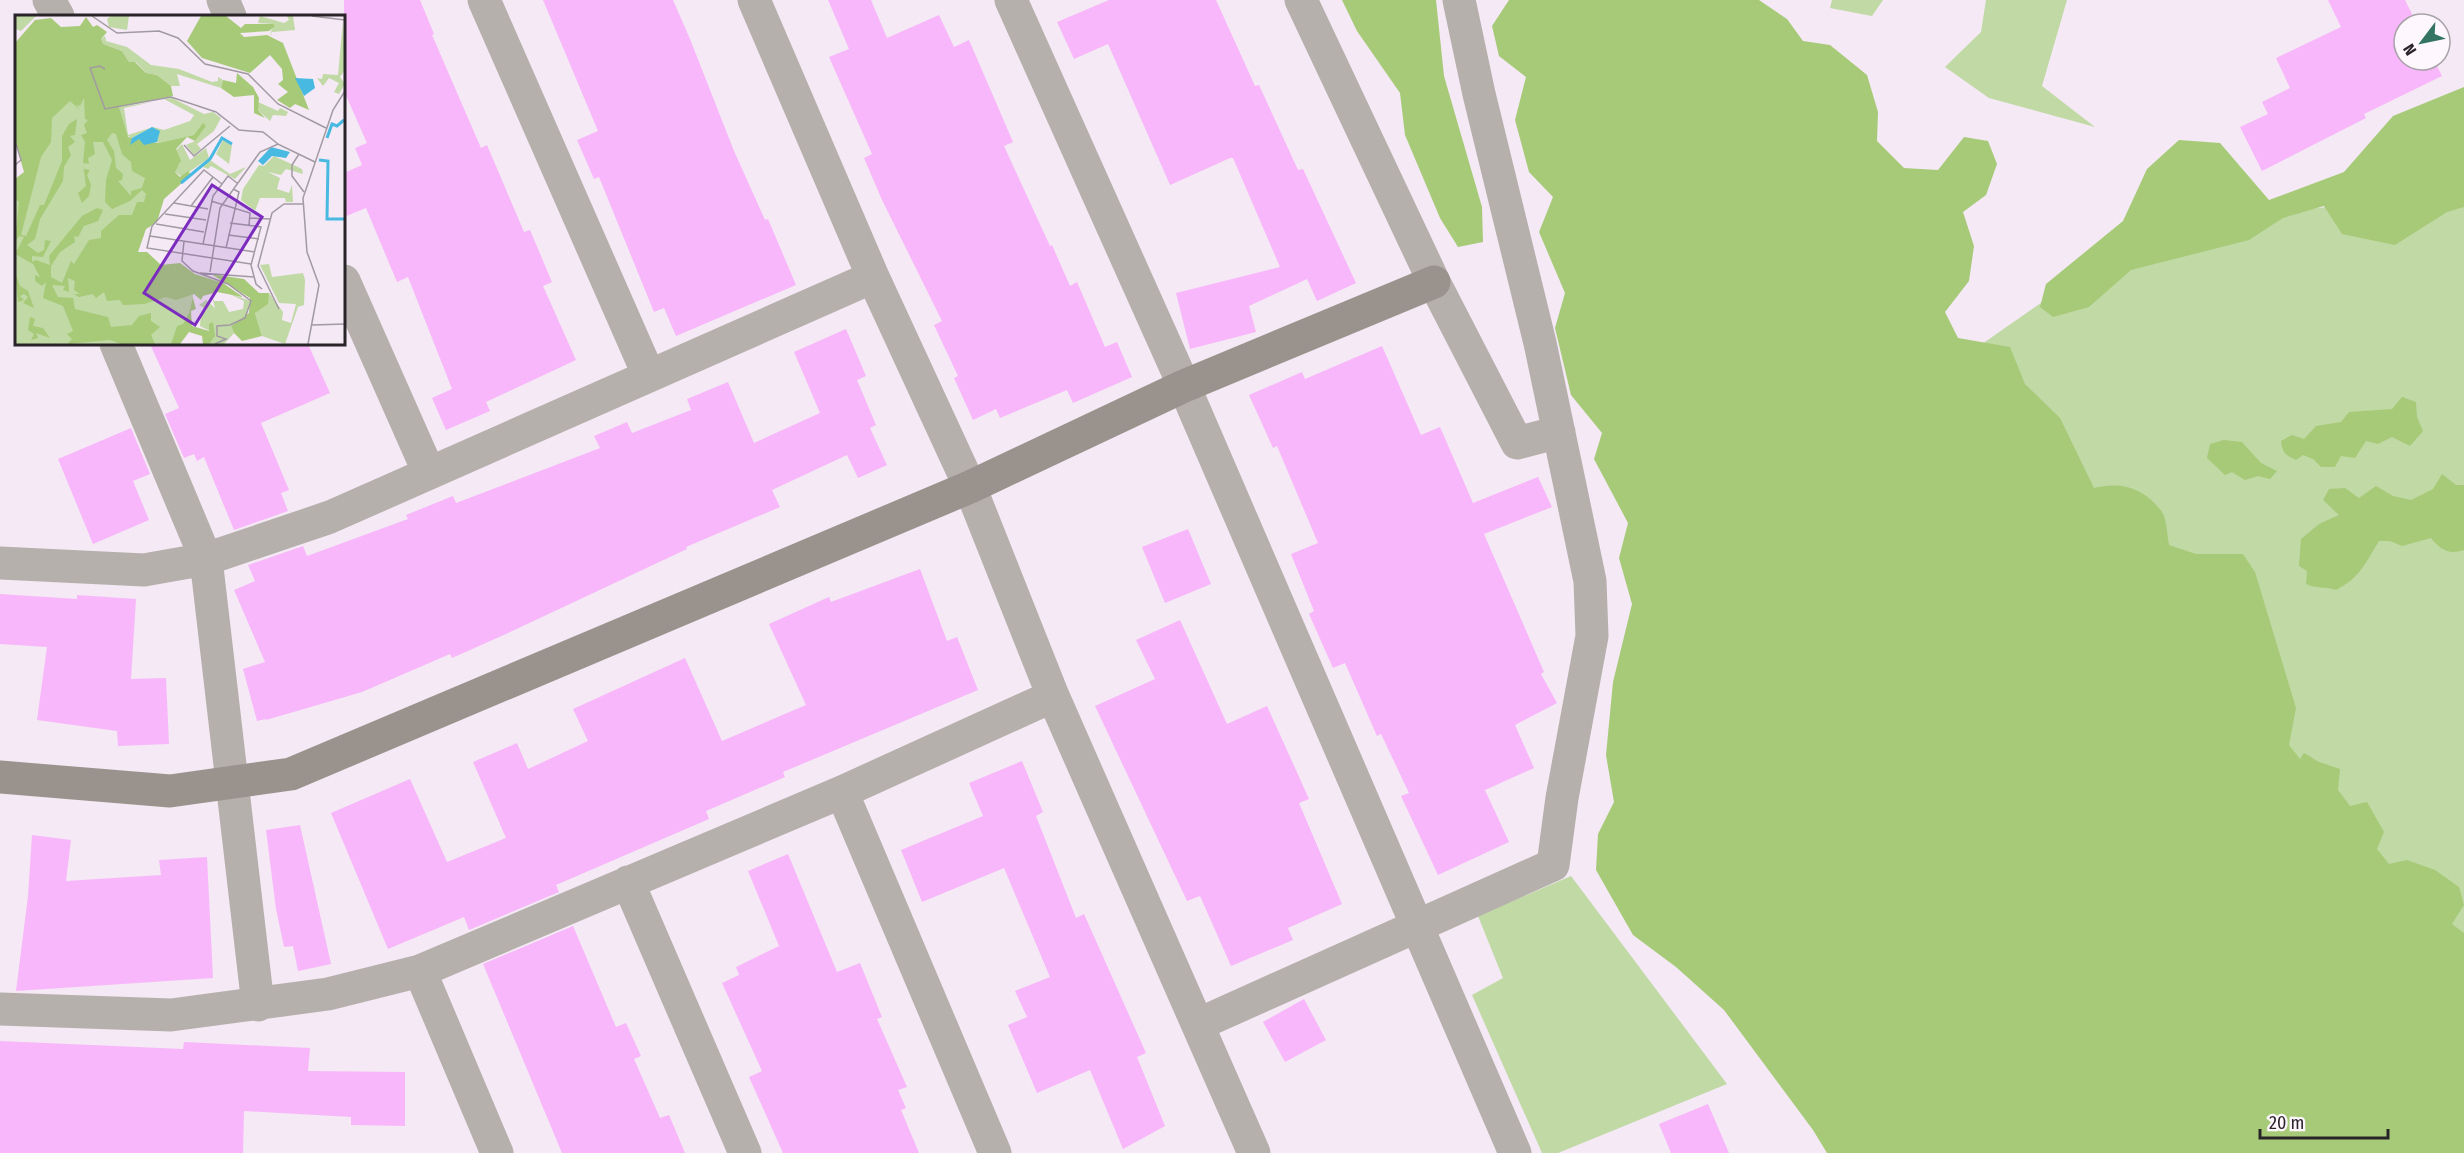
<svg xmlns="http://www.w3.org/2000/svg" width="2464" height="1153" font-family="'Fira Sans Condensed',sans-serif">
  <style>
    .green { fill: #c1d9a5 }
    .forest { fill: #a7ca78 }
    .building { fill: #f8b7fa }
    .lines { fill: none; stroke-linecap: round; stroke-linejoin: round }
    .street { stroke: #b5b0ac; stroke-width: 33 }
    .secondary { stroke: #9a928d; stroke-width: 33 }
    .inset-river { fill: none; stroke: #48b9e1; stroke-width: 3 }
    .inset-road { fill: none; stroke: #a29aa2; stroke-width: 1.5 }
    .view { fill: #7b2cbf; fill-opacity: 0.15; stroke: #7b2cbf; stroke-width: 3 }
    .inset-edge { fill: none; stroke: #282428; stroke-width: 3 }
  </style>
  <rect width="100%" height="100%" fill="#f4e9f4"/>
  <path class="green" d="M1832,0H1883L1872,16L1830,8Z
    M1986,0H2067L2042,86L2095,127L1989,98L1945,67L1981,32Z
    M2464,190V1153L1939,374L2147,229Z
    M1571,876L1727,1084L1558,1153H1542L1472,995L1503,978L1478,916Z"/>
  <path class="forest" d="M1342,0H1436L1444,76L1482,207L1483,242L1458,247L1440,218L1405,135L1400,93L1357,31Z
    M1509,0H1759L1787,19L1803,41L1830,45L1867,75L1878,112L1877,141L1904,168L1938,170L1964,137L1988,141L1997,164L1986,195L1963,212L1974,246L1969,281L1945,312L1958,338L2010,347L2025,384L2060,418L2094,488C2121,481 2145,488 2162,512C2167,519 2167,535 2169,545L2196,554H2243L2255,572L2296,708L2289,745L2300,759L2304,753L2319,762L2340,769L2338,790L2350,806L2367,802L2384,832L2377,849L2389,864L2407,860L2435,870L2459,887L2464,905L2452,924L2464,933V1153H1827L1813,1130L1724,1010L1676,967L1633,935L1596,870L1598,834L1614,802L1606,755L1613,682L1632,604L1619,558L1628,523L1594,459L1602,433L1571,395L1555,328L1565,293L1539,232L1553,197L1529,172L1515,120L1526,77L1499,56L1492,26Z
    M2464,87V207L2447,212L2395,245L2342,234L2324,206L2283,218L2249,240L2131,270L2089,307L2053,317L2040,307L2046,284L2123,221L2147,169L2179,140L2220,143L2269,200L2344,172L2393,116Z
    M2402,397L2416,402L2417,417L2423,431L2410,446L2392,437L2378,444L2366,441L2355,458L2341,456L2335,467H2321L2313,459L2303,455L2296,460C2286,456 2282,452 2281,441L2292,435L2304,439L2316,426L2341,422L2349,412L2392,409Z
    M2224,440L2242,442L2261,463L2277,471L2270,479L2258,476L2245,480L2232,472L2225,475L2207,458L2210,444Z
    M2442,474L2456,485H2464V550C2448,555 2441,550 2431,538L2402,546L2390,541H2379C2365,563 2361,577 2336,590C2325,586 2316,589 2306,584L2307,571L2299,566L2301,539L2319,524L2339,515L2323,500L2329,489L2345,488L2359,498L2376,486L2393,496L2411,500L2433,489Z"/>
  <path class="building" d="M344,0H420L434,34L432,35L481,148L487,145L524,232L530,230L552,282L543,286L576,360L486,402L490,411L446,430L432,398L452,389L408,277L397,282L366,208L344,217V173L362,165L355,148L367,143L344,91Z
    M543,0H673L690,39L734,151L765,220L768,219L796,285L676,336L664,308L654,312L599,177L594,179L577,140L598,131Z
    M828,0H871L887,38L939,15L954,47L969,40L1013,142L1004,146L1050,246L1052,245L1070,286L1077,282L1105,347L1117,342L1132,377L1073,403L1067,390L1000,418L996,409L973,420L954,378L958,376L934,325L942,321L882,200L864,158L872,154L829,57L849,49Z
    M1109,0H1216L1255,86L1259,85L1298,170L1303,169L1356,283L1317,301L1307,279L1249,306L1256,332L1190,349L1176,293L1280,267L1233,158H1230L1170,185L1108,44L1074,59L1057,22Z
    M2328,0H2405L2417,24H2404V60H2434L2442,76L2364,114L2366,118L2262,171L2240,127L2268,114L2262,102L2290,88L2276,58L2341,27Z
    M846,329L866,376L857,380L876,425L870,428L887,465L858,478L847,455L772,490L780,507L686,547L687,549L506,634L452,658L450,654L362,692L266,720V719L257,721L243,669L265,662L234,590L255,581L248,565L303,546L307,556L408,519L406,515L453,496L456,503L600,448L594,436L627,422L632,433L691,410L687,399L728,382L754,443L820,413L794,352Z
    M150,344H308L330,393L261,423L289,490L281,493L288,511L234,530L204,457L197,461L194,454L184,458L165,414L179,408Z
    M1382,346L1421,435L1440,427L1473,503L1538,477L1552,507L1484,534L1544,672L1541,674L1557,703L1515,725L1534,768L1485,790L1509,842L1438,875L1401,796L1409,793L1381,734L1377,736L1345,663L1333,668L1309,614L1314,611L1291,554L1318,543L1277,446L1273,448L1249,395L1302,372L1305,379Z
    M131,428L150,474L133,481L149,520L93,544L58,459Z
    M1188,529L1211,584L1165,603L1142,547Z
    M920,569L947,641L957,637L978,690L783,772L785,777L706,811L709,819L556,885L559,892L469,930L464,917L388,949L331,813L410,779L447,862L506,838L473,762L517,743L528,769L588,741L573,709L685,658L722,741L806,705L769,624L829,597L831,602Z
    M0,594L77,599V595L136,599L131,679L166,678L169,744L118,746L117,731L37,720L47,647L0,644Z
    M1180,620L1227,724L1267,706L1309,799L1299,803L1342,904L1288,928L1293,940L1231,966L1200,896L1187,901L1095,706L1155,679L1136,640Z
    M1022,761L1043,812L1036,816L1076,918L1084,914L1146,1053L1137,1057L1165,1126L1123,1149L1090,1070L1037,1093L1008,1025L1027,1017L1015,991L1050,977L1004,868L922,902L901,850L983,816L969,783Z
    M300,825L331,964L298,971L293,946L284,947L276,909L266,830Z
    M32,835L71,840L66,881L161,875L159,860L207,857L213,978L16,991L28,896Z
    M788,854L837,972L860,963L882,1017L877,1019L907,1087L898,1090L906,1108L901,1110L919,1153H783L749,1077L762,1071L722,983L739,975L736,967L779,946L748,871Z
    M573,926L616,1027L626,1023L641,1056L634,1059L660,1118L669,1115L685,1153H562L483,964Z
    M1304,999L1326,1040L1285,1062L1263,1022Z
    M0,1041L183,1049L184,1042L310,1048L308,1071L405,1072V1126L351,1125V1117L244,1111L243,1153H0Z
    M1708,1104L1729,1153H1671L1659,1124Z"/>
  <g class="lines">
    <path class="street" d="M49,0L58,16
      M223,0L230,16
      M484,0L649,376
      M754,0L873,277L970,487L1053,696L1254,1153
      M1011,0L1184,386L1515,1153
      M1301,0L1434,282L1517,443L1559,432
      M344,281L429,473
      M116,344L206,559L258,1005
      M0,563L144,570L206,559L330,517L873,277
      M842,792L995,1153
      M628,882L745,1153
      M420,971L497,1153
      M0,1009L171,1015L328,994L420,971L842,792L1053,696
      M1199,1024L1553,865L1562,798L1592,636L1590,581L1540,343L1479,94L1459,0"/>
    <path class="secondary" d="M0,777L170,791L291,774L970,487L1184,386L1434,282"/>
  </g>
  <g transform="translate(15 15)">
    <rect width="330" height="330" fill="#f4e9f4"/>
    <path d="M0,1H21L6,16L0,14ZM96,1H114L112,15L94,12L92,4ZM245,1L269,8L274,5L272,1H278L280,15L257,17L255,21L258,9L243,8ZM328,6L330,55L325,62L330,69L324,79L319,77L324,68L314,63L308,71L302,63L307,64L308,59L323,60ZM90,21L91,26L112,32L136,50L164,54L197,67L203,66V62L208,65L206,73L162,59L165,71H156L142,60L131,58L121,47H114L107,36L88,29L86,24ZM71,76L95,104L137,175L126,201L59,255L178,277V290L162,329H0V170L11,162L7,128L50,77ZM157,83L189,99L198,97L206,103L199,116L182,129L186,134L179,140L171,130L180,126L187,110L180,120L143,128L135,113L117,123L111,120L104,92L137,87L109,93L113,120L138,112L149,115L175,106L179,100L149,84ZM243,87L263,96L265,93L273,97L271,101L258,100L255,106L243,95ZM208,125L217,130L214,149L201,139ZM167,129L175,145L191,133L194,143L167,162L159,156L165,149L160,136ZM259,141L287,154L288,159L271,154L266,160L253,157L265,163L262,174L274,178L277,170L278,187H271L270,183H245L240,196L226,185L228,174L244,150L249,151ZM195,145L215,159L231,152L220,164L196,151L193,154L186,151ZM254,249L257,262L288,258L290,265L289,290L283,292L270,329L247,321L240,298L254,278L268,297L267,305L276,308L281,289L264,288L245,250ZM211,277L235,286L231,301L216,311L219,318L209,329H194L195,316L185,311L186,299L192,295L184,290L191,285L200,293L197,282L199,286H208L214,297L228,294L229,286Z" fill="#c1d9a5"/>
    <path d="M186,1H211L226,13L230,9H258L260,11L254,16L225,18L229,22L252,20L268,28L294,95L280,89L275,93L262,85L273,77L263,69L268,65L267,54L255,40L235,58L187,43L172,26ZM71,2L78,12L82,10L92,17L86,24L88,29L107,36L114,47H120L131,58L142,60L156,71L158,81L104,92L113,122L143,128L179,120L188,108L191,111L180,126L172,122L161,134L166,146L160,157L165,162L173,156L176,160L149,184L142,207L131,214L123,237H132L146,250L165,248L180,259L208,268L228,282L202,277L188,281L186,285L179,279L161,285L151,282L129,289L108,290L105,285L92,286L89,277L81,283L78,279L64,282L59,279H65L59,275L60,266L53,263L54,277L48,275L50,271L37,270L43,282L58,283L60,294L93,302L96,312L117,310L124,301L136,298V306L145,312L136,320L140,329H106L95,325L52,329L57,324L52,319L58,316L48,291L28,283L31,267L27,271L20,266V260L25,262L18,249L0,239L9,222L4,221L0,227L4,187L0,184V164L9,157L0,126V28L20,5L36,3L46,12L65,11ZM69,83L70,104L73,105L69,110L72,118L66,120L70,127L68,148L74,149L73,143L80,139L78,127H88L97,145L91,165L90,187L97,194L115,186L127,175L131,179L129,187H122L117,200H104L86,216V223L74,225L59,249L56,246L47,268L36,262V251L45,237L60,227L59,221L63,222L69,211L83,206L88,195L82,193L67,201L34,241L35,250L21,245L17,247V241L28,242L36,226L30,225L29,235L23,238L12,230L20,224L25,204L48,166L49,152L56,140L53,132L60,127L55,121L60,120L62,104L54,109L47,121V146L29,190H25L11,221L6,220L26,142L36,127L37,103L55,86L65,95L61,90L65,91ZM97,118L101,119L107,139L116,147L117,156L130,163L127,173L116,176V181L103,166L107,165L108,159L101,153L99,136L92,125ZM222,58L238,72L244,83L243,95L250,103L239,98V80L219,82L206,73L208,65L221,68ZM68,149L69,154L75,155L72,160L76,170L74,181L67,188L63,178L71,171ZM0,257L5,271L13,276L19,293L8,288L13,282L9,279L5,281L9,285L3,287ZM196,259L229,264L244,278H254L253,289L240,298L247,321L227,326L219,318L216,311L234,298L235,283ZM178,283L181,294L176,296L177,311L194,316V309L198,307L200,321L194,329H188L187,321L174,317L165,329H156L162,311L168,309L174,298ZM15,302L20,304L18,311L28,313L35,323L21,318L23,323L16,325L19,319L13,315Z" fill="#a7ca78" fill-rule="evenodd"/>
    <path d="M280,63L298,64L300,73L289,81ZM137,112L145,116L142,127L129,130L124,124L115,130L117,123ZM256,132L275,137L271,143L257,141L248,150L243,146Z" fill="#48b9e1"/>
    <path class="inset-river" d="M312,123L317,109L322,111L329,105M304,145L313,146L312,204H330M166,168L195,144L207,123L217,129"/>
    <path class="inset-road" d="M77,1L102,18L144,16L163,23L190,49L233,59L263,89L311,113M297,1L330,5M90,54L85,51L75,53L90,94L156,82L201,97L224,115L248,117L263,129M169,130L179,141L215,111M284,139L277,150V161L289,177M0,150L6,145L1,129M207,169L189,155L137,211L132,233L236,249M196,186L235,198L234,210M159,188L193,194M176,191L198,162M150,199L191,205M235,203L255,204M215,208L246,212L236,250L241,269L247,274M141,209L189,217M213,220L244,224M135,221L240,237M169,226L167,246L178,256L213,269L236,286L230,303L215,310L202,311V321L211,324L200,329M188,229L198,181L213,161L222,168M211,233L224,177L218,174M195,257L205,193L245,137L263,129L300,147M185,258L239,262M264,294L243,251L257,198L269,189H288M297,310L330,309M293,329L304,270L292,237L288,183L318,95L330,76"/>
    <path class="view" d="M197,170L247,202L180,310L129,278Z"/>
    <rect width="330" height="330" class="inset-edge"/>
  </g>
  <g transform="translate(2422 42) rotate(238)"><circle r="28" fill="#fef8fe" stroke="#a8a3a8" stroke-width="1.5"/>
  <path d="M0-4.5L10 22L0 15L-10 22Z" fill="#347462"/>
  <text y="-9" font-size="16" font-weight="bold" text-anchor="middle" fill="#282428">N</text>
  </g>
  <path d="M2260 1129v9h128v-9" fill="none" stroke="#282428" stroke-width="3"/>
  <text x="2269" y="1129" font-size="18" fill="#282428" stroke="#fef8fe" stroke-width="4.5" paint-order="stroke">20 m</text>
</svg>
